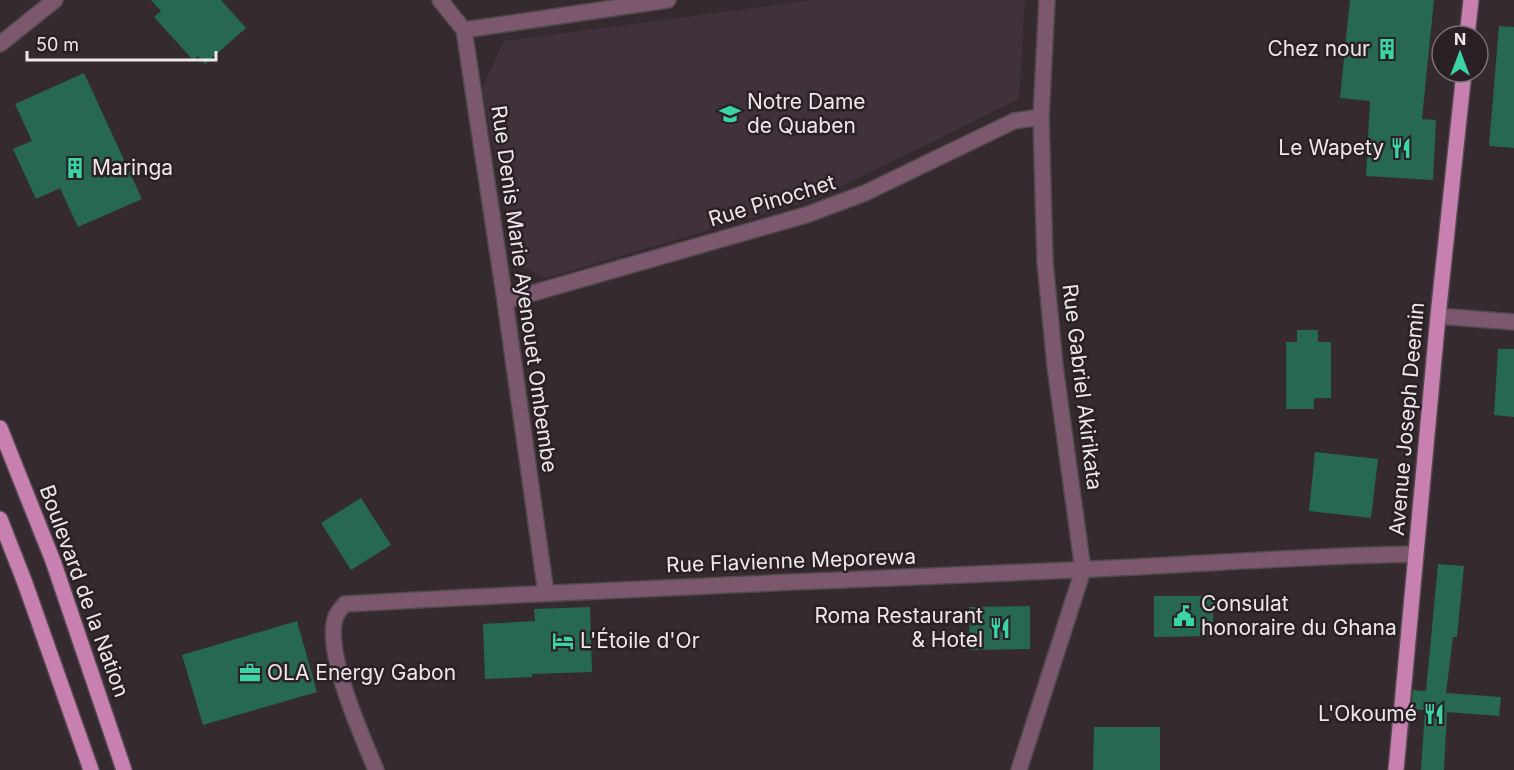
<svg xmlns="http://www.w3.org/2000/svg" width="1514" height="770" font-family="Inter,sans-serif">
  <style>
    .built { fill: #41313b }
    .building { fill: #276852 }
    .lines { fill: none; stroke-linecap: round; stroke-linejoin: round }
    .minor-casing { stroke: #52484e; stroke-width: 18 }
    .major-casing { stroke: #52484e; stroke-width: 18 }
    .minor { stroke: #7b586e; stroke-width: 15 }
    .major { stroke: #c780af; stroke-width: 15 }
    .labels { text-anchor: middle; stroke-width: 5; stroke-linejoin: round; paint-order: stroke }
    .poi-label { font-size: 21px; fill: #eee7eb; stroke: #2a2026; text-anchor: start }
    .street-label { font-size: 21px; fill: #eee7eb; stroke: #2a2026 }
  </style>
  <rect width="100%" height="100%" fill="#342a30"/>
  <path class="built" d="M813,0H1025L1019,99L818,198L546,278L517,265L482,89L504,41Z"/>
  <path class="building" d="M151,0H221L246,28L205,64L198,56L193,60L154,17L161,11Z
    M1350,0H1434L1422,119L1436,120L1433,180L1366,176L1370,101L1340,98Z
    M1499,26L1514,27V148L1489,146Z
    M84,73L142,199L78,227L60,188L36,199L13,149L32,141L15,104Z
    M1297,330H1318V342H1331V398H1314V409H1286V342H1297Z
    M1498,349H1514V417L1494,415Z
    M1315,452L1378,459L1371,518L1309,511Z
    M361,498L391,545L351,570L321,523Z
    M1438,564L1464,566L1457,637H1453L1446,693L1501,697L1499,716L1447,712L1444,770H1421L1425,710L1411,709L1413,690L1426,691Z
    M1154,596H1213V636L1154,637Z
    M1030,606V649L970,650L969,607Z
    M590,607L592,672L532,674V677L485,679L483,624L535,621L534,609Z
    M297,621L317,692L203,725L182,655Z
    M1094,727H1160V770H1093Z"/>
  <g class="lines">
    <defs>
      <path id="minor" d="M440,0L464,30L505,301L546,593
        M464,30L668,0
        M0,44L55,0
        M505,301L806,215L865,193L1014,121L1041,117
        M1438,316L1514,322
        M376,770C362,736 325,654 335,619C336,613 342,608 345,604C587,590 829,581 1071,570C1186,565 1300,556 1415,554
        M1019,770L1083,570L1055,366L1045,262L1041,117L1047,0"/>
      <path id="major" d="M1467,36L1471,0
        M0,428L53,561L124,770
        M0,519L25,583L91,770
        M1396,770L1438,316L1464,72"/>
    </defs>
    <use href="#minor" class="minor-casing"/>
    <use href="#major" class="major-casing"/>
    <use href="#minor" class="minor"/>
    <use href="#major" class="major"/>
  </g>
  <defs>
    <symbol id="building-bare" viewBox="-9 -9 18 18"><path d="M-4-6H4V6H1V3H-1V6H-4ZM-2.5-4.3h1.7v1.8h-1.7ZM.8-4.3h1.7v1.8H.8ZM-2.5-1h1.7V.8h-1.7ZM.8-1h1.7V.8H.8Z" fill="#3ad4a5" stroke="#2a2026" stroke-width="2.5" paint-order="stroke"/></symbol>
    <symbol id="school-bare" viewBox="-9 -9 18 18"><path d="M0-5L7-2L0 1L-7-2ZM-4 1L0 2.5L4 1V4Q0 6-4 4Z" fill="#3ad4a5" stroke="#2a2026" stroke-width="2.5" paint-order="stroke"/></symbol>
    <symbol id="restaurant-bare" viewBox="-9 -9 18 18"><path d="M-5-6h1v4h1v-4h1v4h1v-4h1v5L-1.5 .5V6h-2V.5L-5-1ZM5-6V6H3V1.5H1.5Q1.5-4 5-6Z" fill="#3ad4a5" stroke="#2a2026" stroke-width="2.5" paint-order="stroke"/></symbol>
    <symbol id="civic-bare" viewBox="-9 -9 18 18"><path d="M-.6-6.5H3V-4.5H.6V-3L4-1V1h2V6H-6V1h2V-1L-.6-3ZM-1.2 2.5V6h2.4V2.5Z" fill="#3ad4a5" stroke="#2a2026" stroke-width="2.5" paint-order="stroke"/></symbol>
    <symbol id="hotel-bare" viewBox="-9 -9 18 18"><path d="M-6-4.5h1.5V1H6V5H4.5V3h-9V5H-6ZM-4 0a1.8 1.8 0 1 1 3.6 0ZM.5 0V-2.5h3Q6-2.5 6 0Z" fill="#3ad4a5" stroke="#2a2026" stroke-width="2.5" paint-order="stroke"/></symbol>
    <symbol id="office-bare" viewBox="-9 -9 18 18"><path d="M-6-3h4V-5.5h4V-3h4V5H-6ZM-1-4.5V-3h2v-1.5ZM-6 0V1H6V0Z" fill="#3ad4a5" stroke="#2a2026" stroke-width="2.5" paint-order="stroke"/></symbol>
  </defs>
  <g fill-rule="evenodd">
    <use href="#building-bare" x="1372" y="34" width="30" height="30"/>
    <use href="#school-bare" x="715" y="99" width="30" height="30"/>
    <use href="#restaurant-bare" x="1386" y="133" width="30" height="30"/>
    <use href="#building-bare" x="60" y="153" width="30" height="30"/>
    <use href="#civic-bare" x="1169" y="601" width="30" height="30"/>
    <use href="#restaurant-bare" x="985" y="613" width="30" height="30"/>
    <use href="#hotel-bare" x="548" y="626" width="30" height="30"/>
    <use href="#office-bare" x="235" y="658" width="30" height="30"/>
    <use href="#restaurant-bare" x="1419" y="699" width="30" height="30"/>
  </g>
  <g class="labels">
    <g class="poi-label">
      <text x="1370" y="56" text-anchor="end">Chez nour</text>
      <text x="747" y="109">Notre Dame<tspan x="747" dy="24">de Quaben</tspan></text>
      <text x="1384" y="155" text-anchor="end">Le Wapety</text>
      <text x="92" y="175">Maringa</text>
      <text x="1201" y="611">Consulat<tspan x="1201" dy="24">honoraire du Ghana</tspan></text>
      <text x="983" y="623" text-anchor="end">Roma Restaurant<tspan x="983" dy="24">&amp; Hotel</tspan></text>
      <text x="580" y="648">L'Étoile d'Or</text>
      <text x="267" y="680">OLA Energy Gabon</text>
      <text x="1417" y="721" text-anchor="end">L'Okoumé</text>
    </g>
    <g class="street-label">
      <text transform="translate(772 201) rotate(-17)" y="7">Rue Pinochet</text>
      <text transform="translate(524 289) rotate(82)" y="7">Rue Denis Marie Ayenouet Ombembe</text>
      <text transform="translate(1082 387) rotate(83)" y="7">Rue Gabriel Akirikata</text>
      <text transform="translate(1407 419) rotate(-85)" y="7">Avenue Joseph Deemin</text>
      <text transform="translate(791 561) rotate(-2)" y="7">Rue Flavienne Meporewa</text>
      <text transform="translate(84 591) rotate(70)" y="7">Boulevard de la Nation</text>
    </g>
  </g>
  <g transform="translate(1460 54)"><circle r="28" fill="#2a2026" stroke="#787075" stroke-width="1.5"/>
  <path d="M0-4.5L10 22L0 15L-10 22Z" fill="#3ad4a5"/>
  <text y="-9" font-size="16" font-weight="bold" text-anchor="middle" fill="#eee7eb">N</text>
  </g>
  <path d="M27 51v9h189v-9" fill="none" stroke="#eee7eb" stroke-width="3"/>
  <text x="36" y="51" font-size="18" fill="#eee7eb" stroke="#2a2026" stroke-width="4.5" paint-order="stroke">50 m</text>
</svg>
